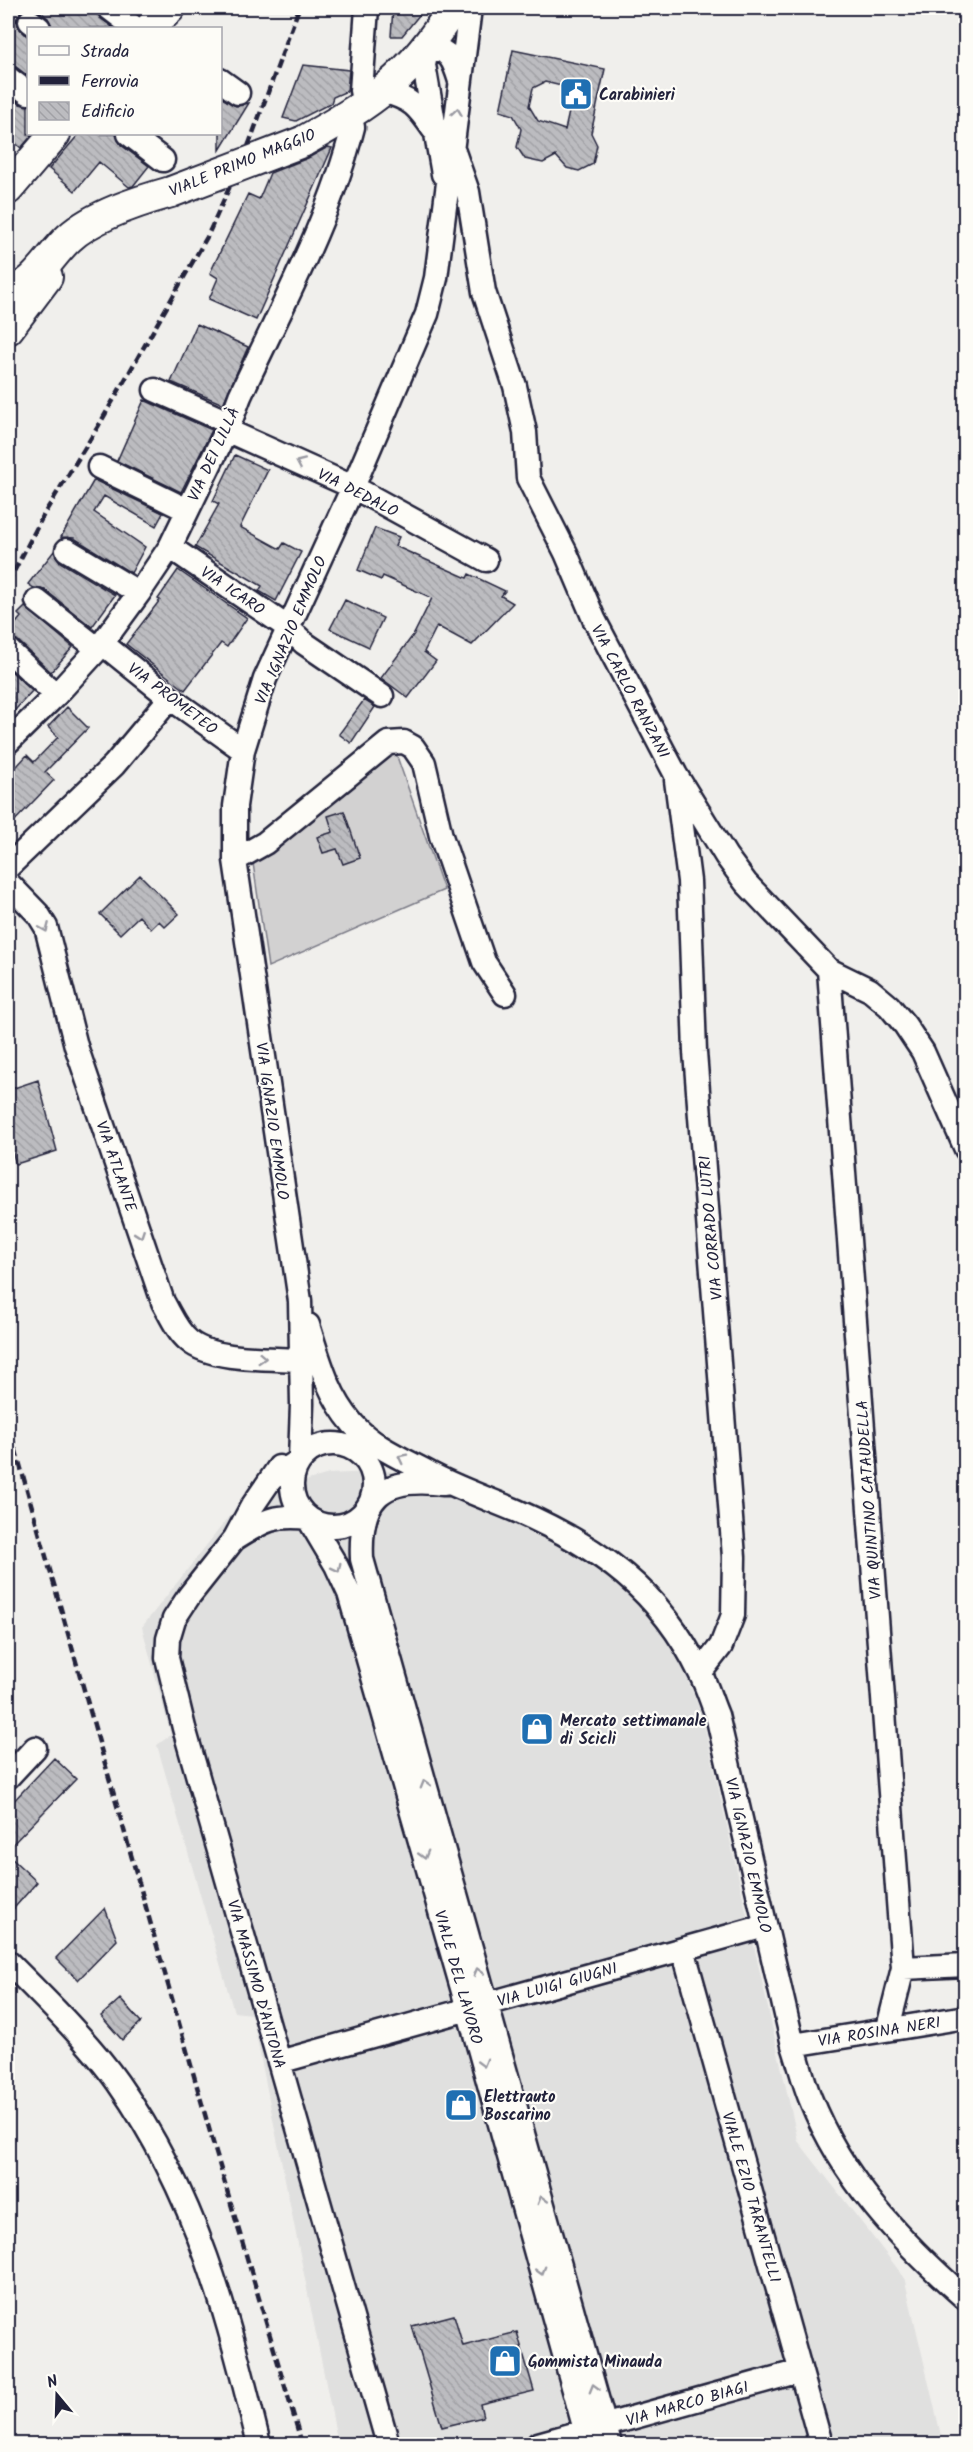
<svg xmlns="http://www.w3.org/2000/svg" width="973" height="2452" font-family="Kalam,sans-serif">
  <style>
    .built { fill: #e0e0df }
    .garden { fill: #d2d1d1; stroke: #7a7a86; stroke-width: 1.5 }
    .building { fill: url(#building-back-hatch); stroke: #22223b; stroke-width: 1.5; fill-rule: evenodd }
    .lines { fill: none; stroke-linecap: round; stroke-linejoin: round }
    .minor-casing { stroke: #22223b; stroke-width: 27 }
    .major-casing { stroke: #22223b; stroke-width: 34 }
    .minor { stroke: #fdfcf7; stroke-width: 22 }
    .major { stroke: #fdfcf7; stroke-width: 30 }
    .rail { stroke: #22223b; stroke-width: 4.5; stroke-dasharray: 9 4.5; stroke-linecap: butt }
    .major-bridge-casing { stroke: #22223b; stroke-width: 34; stroke-linecap: butt }
    .major-bridge { stroke: #fdfcf7; stroke-width: 30 }
    .oneway { stroke: #9a9aa2 }
    .labels { text-anchor: middle; stroke-width: 4.5; stroke-linejoin: round; paint-order: stroke }
    .poi-label { font-size: 16px; font-weight: bold; fill: #22223b; stroke: #fdfcf7; text-anchor: start }
    .street-label { font-size: 16px; fill: #22223b; stroke: #fdfcf7 }
  </style>
  <defs>
    <pattern id="building-back-hatch" width="6" height="6" patternUnits="userSpaceOnUse" patternTransform="scale(1.5)"><rect width="6" height="6" fill="#bcbcc0"/><path d="M-1 5l2 2M0 0l6 6M5-1l2 2" fill="none" stroke="#a1a1a6"/></pattern>
  </defs>
  <rect width="100%" height="100%" fill="#f0efec"/>
  <filter id="ink" filterUnits="userSpaceOnUse"><feTurbulence type="fractalNoise" baseFrequency=".0167" numOctaves="2"/><feDisplacementMap in="SourceGraphic" scale="12" xChannelSelector="R" yChannelSelector="G"/><feConvolveMatrix kernelMatrix="1 2 1 2 8 2 1 2 1" color-interpolation-filters="sRGB"/></filter>
  <g filter="url(#ink)">
    <path class="built" d="M390,1471L528,1528L582,1556L618,1581L648,1611L682,1666L702,1715L798,2141L904,2277L943,2444H338L252,2014L234,2012L157,1745L171,1735L142,1627L243,1499L329,1474Z"/>
    <path class="garden" d="M394,748L444,890L268,967L253,863Z"/>
    <path class="building" d="M23,8H96L100,18L114,28H52L48,18L38,10L31,8L22,11Z
      M393,8H425L402,36H391Z
      M17,20L18,27L28,37V76L16,67L8,65V27Z
      M513,50L605,69L591,133L597,145L593,164L579,171L567,168L556,156L543,163L525,159L517,147L521,129L513,115L500,111ZM545,82L574,89L565,130L538,121L529,106L533,88Z
      M303,65L349,70L347,91L333,97L331,103L296,121L283,118Z
      M8,94L20,104L28,106V134H33L21,148L8,137Z
      M220,97L236,106L249,103L220,150Z
      M79,134H116L121,145L149,166L133,186L129,187L99,162L75,191L49,169Z
      M328,147L332,148L256,320L209,299L218,278L210,273L248,194L259,199L270,173L308,158Z
      M197,324L248,347L223,404L171,382Z
      M144,400L212,430L181,492L117,461Z
      M235,455L268,470L240,527L280,549L284,543L301,552L276,601L259,591L262,586L195,547L219,504L213,501Z
      M94,480L163,513L156,526L104,496L94,512L145,547L131,573L74,538L61,537Z
      M375,528L399,537L395,546L467,578L469,574L505,591L501,596L513,603L472,645L437,626L424,652L436,661L408,698L381,678L414,634L432,598L383,576L381,580L358,570Z
      M54,551L60,562L115,595L92,627L45,590L34,588L28,584Z
      M178,570L247,618L227,647L221,643L185,690L126,644L160,600L158,599Z
      M345,600L383,618L369,647L330,629Z
      M25,607L73,647L51,672L17,640L8,637V633L21,617L18,614Z
      M8,668L32,691L8,718Z
      M364,700L375,707L351,743L339,734Z
      M67,707L88,728L45,772L54,780L8,828V776L27,755L34,762L58,737L48,727Z
      M344,811L360,858L343,864L337,849L323,853L317,837L333,832L328,816Z
      M140,875L179,914L165,927L159,921L151,929L139,916L120,934L100,914Z
      M38,1080L57,1151L16,1164L8,1137V1090Z
      M54,1758L76,1779L8,1849V1807Z
      M8,1855L37,1882L8,1915Z
      M105,1908L117,1940L78,1980L56,1958Z
      M120,1999L141,2022L122,2040L101,2016Z
      M454,2315L463,2346L517,2332L534,2391L480,2404L483,2417L442,2427L412,2326Z"/>
    <g class="lines">
      <defs>
        <path id="minor" d="M109,8L135,28
          M8,10L9,8
          M30,21L39,28
          M8,78L28,93
          M220,80L238,93
          M361,91L367,8
          M384,92C411,98 418,107 433,129
          M129,134L163,160
          M454,152L468,192L484,292L515,386L525,432L528,478L566,553L594,619L676,775L726,856L746,883L829,970L870,990L889,1006L905,1025L923,1052L966,1149
          M443,174L424,65L428,45C451,52 453,59 460,81
          M155,390L230,423
          M226,430L353,487L486,560
          M99,467L187,510
          M170,547L287,627L304,643L382,696
          M67,550L139,593
          M37,601L98,649
          M103,644L170,698L243,750
          M8,650L56,695
          M8,742L56,695L98,649L139,593L170,547L230,423L240,396C280,310 330,219 353,127
          M676,780L689,881L695,1052L734,1557L733,1615L721,1646L700,1673
          M235,860L265,843L388,743L404,742L413,747L424,763L441,836L484,962L505,994
          M8,867L114,765L170,698
          M8,883L38,914L46,927L76,1046L163,1302C171,1316 177,1331 189,1341C212,1361 271,1358 302,1360
          M829,970L903,1968L888,2028
          M308,1325C319,1360 328,1395 353,1424C374,1448 406,1460 433,1475C460,1489 489,1499 517,1511C599,1547 660,1590 700,1673C707,1686 711,1701 717,1715L793,2045C799,2062 803,2081 810,2098C842,2179 901,2242 966,2299
          M292 1485a41 41 0 1 1 82 0a41 41 0 1 1-82 0Z
          M279,1467L251,1508L235,1538L189,1596L174,1619L168,1639L167,1658L184,1728L388,2444
          M271,1479L300,1460L302,1404L300,1301L235,860V806L243,750L265,679L353,487L427,314L436,278L470,8
          M444,1484C382,1476 359,1496 362,1559L610,2444
          M236,1538C263,1521 275,1514 308,1518L336,1565L349,1593L468,2009L589,2444
          M8,1777L35,1748
          M683,1949L821,2444
          M8,1962C43,1997 89,2042 118,2083C197,2196 227,2313 259,2444
          M903,1968L966,1965
          M793,2045L966,2017
          M279,2062L765,1926
          M538,2444L800,2371"/>
        <path id="major" d="M150,28L170,8
          M302,142C373,102 410,78 453,8
          M8,189L55,134
          M8,292C36,286 49,256 69,238C94,215 139,201 171,192
          M8,329L47,277"/>
      </defs>
      <use href="#minor" class="minor-casing"/>
      <use href="#major" class="major-casing"/>
      <use href="#minor" class="minor"/>
      <use href="#major" class="major"/>
      <path class="rail" d="M8,583L44,514L99,425L207,237L249,144L299,8
        M8,1423L216,2153L302,2444"/>
      <defs>
        <path id="major-bridge" d="M171,192L302,142"/>
      </defs>
      <use href="#major-bridge" class="major-bridge-casing"/>
      <use href="#major-bridge" class="major-bridge"/>
    </g>
    <defs><path id="oneway-chevron" d="M-2-3.5L2.5 0L-2 3.5" fill="none" stroke-width="1.6" stroke-linecap="round" stroke-linejoin="round" transform="scale(1.5)"/></defs>
    <g class="oneway">
      <use href="#oneway-chevron" transform="translate(457 112) rotate(-82)"/>
      <use href="#oneway-chevron" transform="translate(300 463) rotate(-156)"/>
      <use href="#oneway-chevron" transform="translate(45 928) rotate(67)"/>
      <use href="#oneway-chevron" transform="translate(140 1234) rotate(71)"/>
      <use href="#oneway-chevron" transform="translate(262 1358) rotate(3)"/>
      <use href="#oneway-chevron" transform="translate(402 1458) rotate(-153)"/>
      <use href="#oneway-chevron" transform="translate(337 1568) rotate(63)"/>
      <use href="#oneway-chevron" transform="translate(425 1784) rotate(-106)"/>
      <use href="#oneway-chevron" transform="translate(424 1855) rotate(74)"/>
      <use href="#oneway-chevron" transform="translate(478 1972) rotate(-106)"/>
      <use href="#oneway-chevron" transform="translate(483 2063) rotate(74)"/>
      <use href="#oneway-chevron" transform="translate(542 2200) rotate(-106)"/>
      <use href="#oneway-chevron" transform="translate(541 2271) rotate(74)"/>
      <use href="#oneway-chevron" transform="translate(594 2388) rotate(-106)"/>
    </g>
  </g>
  <defs>
    <symbol id="civic-square" viewBox="-11 -11 22 22"><rect x="-9" y="-9" width="18" height="18" rx="4" fill="#1f6fb2" stroke="#fdfcf7"/><path d="M-.6-6.5H3V-4.5H.6V-3L4-1V1h2V6H-6V1h2V-1L-.6-3ZM-1.2 2.5V6h2.4V2.5Z" fill="#fff"/></symbol>
    <symbol id="shop-square" viewBox="-11 -11 22 22"><rect x="-9" y="-9" width="18" height="18" rx="4" fill="#1f6fb2" stroke="#fdfcf7"/><path d="M-5-2.5h2.3a2.7 3.5 0 0 1 5.4 0H5L5.5 6h-11ZM-1.5-2.5h3a1.5 2.3 0 0 0-3 0Z" fill="#fff"/></symbol>
  </defs>
  <g fill-rule="evenodd">
    <use href="#civic-square" x="557" y="75" width="38" height="38"/>
    <use href="#shop-square" x="518" y="1710" width="38" height="38"/>
    <use href="#shop-square" x="442" y="2086" width="38" height="38"/>
    <use href="#shop-square" x="486" y="2342" width="38" height="38"/>
  </g>
  <g class="labels">
    <g class="poi-label">
      <text x="599" y="100">Carabinieri</text>
      <text x="560" y="1726">Mercato settimanale<tspan x="560" dy="18">di Scicli</tspan></text>
      <text x="484" y="2102">Elettrauto<tspan x="484" dy="18">Boscarino</tspan></text>
      <text x="528" y="2367">Gommista Minauda</text>
    </g>
    <g class="street-label">
      <text transform="translate(242 162) rotate(-22)" y="6">VIALE PRIMO MAGGIO</text>
      <text transform="translate(213 454) rotate(-65)" y="6">VIA DEI LILLÀ</text>
      <text transform="translate(358 492) rotate(27)" y="6">VIA DEDALO</text>
      <text transform="translate(233 590) rotate(34)" y="6">VIA ICARO</text>
      <text transform="translate(290 630) rotate(-67)" y="6">VIA IGNAZIO EMMOLO</text>
      <text transform="translate(631 691) rotate(62)" y="6">VIA CARLO RANZANI</text>
      <text transform="translate(173 698) rotate(37)" y="6">VIA PROMETEO</text>
      <text transform="translate(273 1121) rotate(82)" y="6">VIA IGNAZIO EMMOLO</text>
      <text transform="translate(117 1166) rotate(71)" y="6">VIA ATLANTE</text>
      <text transform="translate(710 1228) rotate(-95)" y="6">VIA CORRADO LUTRI</text>
      <text transform="translate(868 1500) rotate(-94)" y="6">VIA QUINTINO CATAUDELLA</text>
      <text transform="translate(749 1855) rotate(77)" y="6">VIA IGNAZIO EMMOLO</text>
      <text transform="translate(459 1977) rotate(74)" y="6">VIALE DEL LAVORO</text>
      <text transform="translate(257 1984) rotate(74)" y="6">VIA MASSIMO D'ANTONA</text>
      <text transform="translate(557 1984) rotate(-16)" y="6">VIA LUIGI GIUGNI</text>
      <text transform="translate(879 2031) rotate(-9)" y="6">VIA ROSINA NERI</text>
      <text transform="translate(752 2197) rotate(74)" y="6">VIALE EZIO TARANTELLI</text>
      <text transform="translate(687 2403) rotate(-16)" y="6">VIA MARCO BIAGI</text>
    </g>
  </g>
  <rect width="973" height="2452" fill="none" stroke="#fdfcf7" stroke-width="30"/>
  <rect x="15" y="15" width="943" height="2422" fill="none" stroke="#22223b" stroke-width="2" filter="url(#ink)"/>
  <rect x="27" y="27" width="195" height="108" fill="#fdfcf7" stroke="#a5a5ac" stroke-width="1.5"/>
  <rect x="39" y="46" width="30" height="9" fill="#fdfcf7" stroke="#a5a5ac" stroke-width="1.5"/>
  <text x="81" y="57" font-size="18" fill="#22223b">Strada</text>
  <rect x="39" y="76" width="30" height="9" fill="#22223b" stroke="#a5a5ac" stroke-width="1.5"/>
  <text x="81" y="87" font-size="18" fill="#22223b">Ferrovia</text>
  <rect x="39" y="102" width="30" height="18" fill="url(#building-back-hatch)" stroke="#a5a5ac" stroke-width="1.5"/>
  <text x="81" y="117" font-size="18" fill="#22223b">Edificio</text>
  <g transform="translate(57 2395) rotate(341)" stroke="#fdfcf7" stroke-width="4.5" paint-order="stroke">
  <path d="M0-4.5L10 22L0 15L-10 22Z" fill="#22223b"/>
  <text y="-9" font-size="16" font-weight="bold" text-anchor="middle" fill="#22223b">N</text>
  </g>
</svg>
